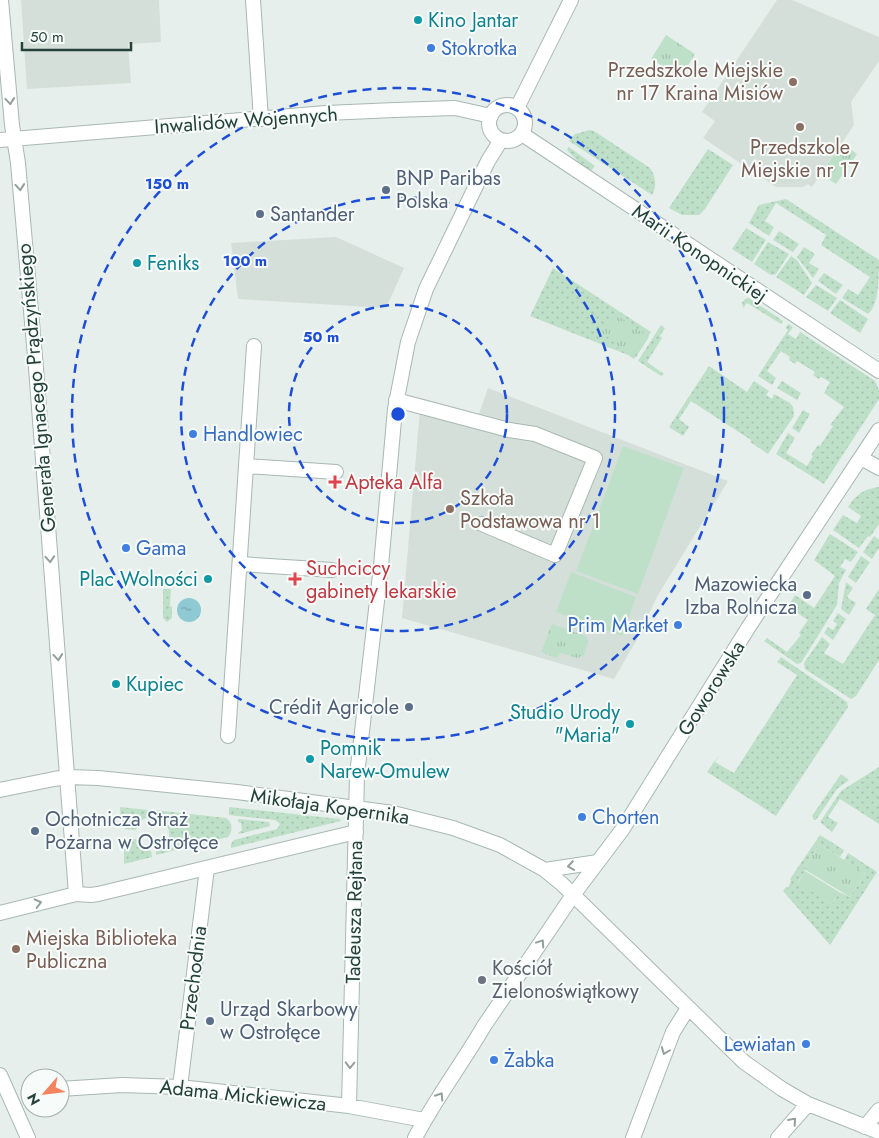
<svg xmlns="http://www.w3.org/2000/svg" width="879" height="1138" font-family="Jost,sans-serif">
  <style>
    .built { fill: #d4dfda }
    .grass { fill: url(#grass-dots) }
    .park { fill: url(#park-tufts) }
    .pitch { fill: #bfe0c8 }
    .water { fill: url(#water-ripples) }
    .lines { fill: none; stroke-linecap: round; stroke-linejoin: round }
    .minor-casing { stroke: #a8b8b2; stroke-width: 16 }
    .minor { stroke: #fff; stroke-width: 14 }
    .oneway { stroke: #92a09c }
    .ring { fill: none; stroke: #1d4ed8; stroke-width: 2.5; stroke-dasharray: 9 6 }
    .culture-dot { fill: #0f9aa8; stroke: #f7fbf9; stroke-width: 2 }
    .shop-dot { fill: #3f7fe0; stroke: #f7fbf9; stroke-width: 2 }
    .education-dot { fill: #8d6e63; stroke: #f7fbf9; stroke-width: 2 }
    .service-dot { fill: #5c6f8a; stroke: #f7fbf9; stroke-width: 2 }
    .health-dot { fill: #e0444e; stroke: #f7fbf9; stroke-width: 2 }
    .worship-dot { fill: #6b7280; stroke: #f7fbf9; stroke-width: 2 }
    .labels { text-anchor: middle; stroke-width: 4; stroke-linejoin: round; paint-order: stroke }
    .culture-label { font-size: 20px; fill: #0d838f; stroke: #f7fbf9; text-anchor: start }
    .shop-label { font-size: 20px; fill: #366cbe; stroke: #f7fbf9; text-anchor: start }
    .education-label { font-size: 20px; fill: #785e54; stroke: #f7fbf9; text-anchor: start }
    .street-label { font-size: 20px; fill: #24423a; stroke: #f7fbf9 }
    .service-label { font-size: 20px; fill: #4e5e75; stroke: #f7fbf9; text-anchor: start }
    .health-label { font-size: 20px; fill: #be3a42; stroke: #f7fbf9; text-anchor: start }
    .worship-label { font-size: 20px; fill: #5b616d; stroke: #f7fbf9; text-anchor: start }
    .centre { fill: #1d4ed8; stroke: #f7fbf9; stroke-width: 2.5 }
    .ring-label { font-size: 15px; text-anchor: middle; font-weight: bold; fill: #1d4ed8; stroke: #f7fbf9; stroke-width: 4; stroke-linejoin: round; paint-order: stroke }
  </style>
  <defs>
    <pattern id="grass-dots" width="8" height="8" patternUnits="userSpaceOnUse" patternTransform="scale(1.25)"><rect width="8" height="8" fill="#bfe0c8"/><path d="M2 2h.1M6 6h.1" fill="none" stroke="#a4c1ad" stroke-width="1.8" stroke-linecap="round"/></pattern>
    <pattern id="park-tufts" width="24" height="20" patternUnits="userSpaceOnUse" patternTransform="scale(1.25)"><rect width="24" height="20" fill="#bfe0c8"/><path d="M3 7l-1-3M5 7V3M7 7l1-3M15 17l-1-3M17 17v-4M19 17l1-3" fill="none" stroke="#a4c1ad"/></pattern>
    <pattern id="water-ripples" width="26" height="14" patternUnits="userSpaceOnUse" patternTransform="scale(1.25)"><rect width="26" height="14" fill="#8ec9d4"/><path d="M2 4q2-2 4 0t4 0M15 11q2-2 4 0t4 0" fill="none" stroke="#74a5ad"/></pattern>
  </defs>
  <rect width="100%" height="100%" fill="#e6efeb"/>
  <path class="built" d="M21,0H159L161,42L128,44L131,83L27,89Z
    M777,0H792L879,37V61L851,102L854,125L812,187L808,184L803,187H776L703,138L715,121L702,112Z
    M336,237L404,268L386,308L238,299L231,243Z
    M488,388L728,481L658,595L636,641L614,679L402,618L421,398L479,414Z"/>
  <path class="grass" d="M590,130L594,131L650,168C656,177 657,186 652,195L569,141L575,134Z
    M569,147L595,166L589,173L567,150Z
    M708,149L733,165L705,209L699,215H682L669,208Z
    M786,199L879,260C879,276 879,306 868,314L842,298L848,289L858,295L870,277L821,245L826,235L776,203L765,221L774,227L769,236L749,223L759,205Z
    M746,228L766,240L752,262L732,249Z
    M779,231L799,244L793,252L773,240Z
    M768,242L789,254L776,274L771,275L754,264Z
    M804,247L815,254L809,263L819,269L813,278L797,257Z
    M791,256L797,260L812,283L804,295L776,277Z
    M553,268L651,332L634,359L628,355L530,316Z
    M824,273L843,285L836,294L818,281Z
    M816,285L837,298L828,311L806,297Z
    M749,298L783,321L781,324L747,303L743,308L742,303L745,299Z
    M840,300L868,319L860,333L830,313Z
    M788,324L793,327L788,334L796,339L800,332L875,381L879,390V399L824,484L776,454L788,433L795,438L786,453L807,466L813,456L811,455L818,445L820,446L833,426L830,425L844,407L824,393L830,382L821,377L819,379L813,375L815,372L797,361L795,364L789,360L790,357L781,351L767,371L776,378L772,385L758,376L788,330L786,328Z
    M661,325L665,328L660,336L662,338L647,362L664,374L661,376L638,361Z
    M709,366L747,392L754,381L769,391L766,395L772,399L774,394L790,403L793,407L794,416L768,454L750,442L751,440L691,401L679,419L689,427L683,436L669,427Z
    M782,381L801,393L797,400L777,388Z
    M803,410L810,414L799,433L792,428Z
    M879,487V524L870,537L868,536L859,548L833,530L843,515L857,523L861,516L848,507C856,495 863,489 879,487Z
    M830,534L858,552L851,562L845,559L840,567L846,570L839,583L837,605L801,663L797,664L764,641L767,638L787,652L801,635L799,633L808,620L788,607L795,595L814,608L835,576L814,560Z
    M874,536L879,540V548L872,559L863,552Z
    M861,556L870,562L856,583L848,577Z
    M846,582L853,588L847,597L856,603L849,615L841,609Z
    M163,589H171L170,606L172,607V618L167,622L163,618Z
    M879,589V660L856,696L851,699L805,669L804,663L822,637L830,644L824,653L843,664L875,615L866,609Z
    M838,613L846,619L833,640L824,633L828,627L833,630L837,624L833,621Z
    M781,657L847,702L848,707L776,816L707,772L719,755L715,762L734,773L797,675L777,662Z
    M879,767V824L840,799L828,817L838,823L832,832L820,822L841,791Z
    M841,774L849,780L837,789L816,820H814L812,816Z
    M120,807L148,810L149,816L139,822L136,830L125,829L121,824Z
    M229,807L340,819L341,821L231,848V844L234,840L277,829L280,824L275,820L229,815Z
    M154,810L226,818C233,822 233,831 228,837L156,855V850C175,845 173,821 154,816Z
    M238,819L269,822L270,826L239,834L238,833L242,830L241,823L238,822Z
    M820,835L844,850L840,857L819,844L804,869L805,871L798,882L832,904L839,892L850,897L865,873L844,860L848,853L877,872L830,945L783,891L786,887L788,888L791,881L790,879Z
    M136,839L143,848L151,851L152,857L124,864V844L128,840Z"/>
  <path class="park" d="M666,35L695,54L681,77L651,59Z
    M842,143L857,154L836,184L821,174Z
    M614,313L649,337L636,357L616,347L614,339L600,334Z
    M552,624L586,636L588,641L584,655L577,658L561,653L556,658L541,652Z
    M819,844L865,873L850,897L804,869Z"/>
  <path class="pitch" d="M623,446L684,468L638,594L576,571Z
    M571,572L636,597L622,636L556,612Z
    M805,871L839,892L832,904L798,883Z"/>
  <path class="water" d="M177 610a12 12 0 1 1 24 0a12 12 0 1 1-24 0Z"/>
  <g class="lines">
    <defs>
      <path id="minor" d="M1,0L12,125L18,163L36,368L76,894
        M253,0L261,119
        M489 123a18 18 0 1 1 36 0a18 18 0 1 1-36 0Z
        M517,108L571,0
        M522,134L879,371
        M0,140L326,113L395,110L455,108L491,116
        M396,400L509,430L535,434L595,458L555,555L482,524
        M861,458L879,468
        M246,466L336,472
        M240,564L332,570
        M228,736L254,346
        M0,790L54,779L68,777L98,778L237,792L393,813L453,828L500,845L545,870L562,884L744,1062L782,1089L808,1104L879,1132
        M545,870L598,862
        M0,913L76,894L91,895L98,894L356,832
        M0,1075L28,1138
        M180,1087L207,868
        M60,1089L122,1085L180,1087L349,1106L424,1120
        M349,1106L357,775L381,566L395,409L408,342L426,289L488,161L501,140
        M865,1127L879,1110
        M415,1138C435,1099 462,1064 484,1026L573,895L622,830L748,628L879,430
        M633,1138L673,1032L688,1008
        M778,1138L808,1104"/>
    </defs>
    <use href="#minor" class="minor-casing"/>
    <use href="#minor" class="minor"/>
  </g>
  <defs><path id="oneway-chevron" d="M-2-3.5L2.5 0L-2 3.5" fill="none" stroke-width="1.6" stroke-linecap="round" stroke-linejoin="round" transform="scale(1.25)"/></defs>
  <g class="oneway">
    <use href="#oneway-chevron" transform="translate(10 101) rotate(85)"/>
    <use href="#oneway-chevron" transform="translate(20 187) rotate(85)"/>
    <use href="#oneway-chevron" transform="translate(50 559) rotate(86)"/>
    <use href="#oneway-chevron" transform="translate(58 657) rotate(85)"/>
    <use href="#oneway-chevron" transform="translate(571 866) rotate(172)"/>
    <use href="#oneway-chevron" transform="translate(38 903) rotate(-14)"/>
    <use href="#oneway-chevron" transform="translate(541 943) rotate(-56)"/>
    <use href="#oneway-chevron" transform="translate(665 1051) rotate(111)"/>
    <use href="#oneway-chevron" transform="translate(350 1065) rotate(91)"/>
    <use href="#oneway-chevron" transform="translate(440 1096) rotate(-57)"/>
    <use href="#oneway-chevron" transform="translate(793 1121) rotate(-49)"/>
  </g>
  <g class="ring">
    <circle cx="398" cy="414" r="109"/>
    <circle cx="398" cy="414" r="217"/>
    <circle cx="398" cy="414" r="326"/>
  </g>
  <g class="culture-dot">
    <circle cx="418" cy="20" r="5"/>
    <circle cx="137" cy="263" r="5"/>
    <circle cx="208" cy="579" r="5"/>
    <circle cx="116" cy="684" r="5"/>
    <circle cx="630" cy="724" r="5"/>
    <circle cx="310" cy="759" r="5"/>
  </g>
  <g class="shop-dot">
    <circle cx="431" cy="48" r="5"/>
    <circle cx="193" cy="434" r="5"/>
    <circle cx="126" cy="548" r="5"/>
    <circle cx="678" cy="625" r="5"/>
    <circle cx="582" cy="817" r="5"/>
    <circle cx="806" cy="1044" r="5"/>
    <circle cx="494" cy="1060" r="5"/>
  </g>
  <g class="education-dot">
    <circle cx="793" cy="82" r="5"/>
    <circle cx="800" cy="127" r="5"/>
    <circle cx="450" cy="509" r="5"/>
    <circle cx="16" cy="949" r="5"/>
  </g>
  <g class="service-dot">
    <circle cx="386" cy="190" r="5"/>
    <circle cx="260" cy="214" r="5"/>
    <circle cx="807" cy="595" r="5"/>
    <circle cx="409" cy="707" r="5"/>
    <circle cx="35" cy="831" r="5"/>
    <circle cx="210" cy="1021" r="5"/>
  </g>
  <g class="health-dot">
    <path d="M332.5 474.5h5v5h5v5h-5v5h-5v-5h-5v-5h5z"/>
    <path d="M292.5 571.5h5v5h5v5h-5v5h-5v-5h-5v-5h5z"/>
  </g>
  <circle class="worship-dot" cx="482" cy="980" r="5"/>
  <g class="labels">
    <g class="culture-label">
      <text x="428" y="27">Kino Jantar</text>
      <text x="147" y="270">Feniks</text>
      <text x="198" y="586" text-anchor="end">Plac Wolności</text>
      <text x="126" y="691">Kupiec</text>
      <text x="620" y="719" text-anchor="end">Studio Urody<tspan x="620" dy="23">"Maria"</tspan></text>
      <text x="320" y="755">Pomnik<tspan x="320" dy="23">Narew-Omulew</tspan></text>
    </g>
    <g class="shop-label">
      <text x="441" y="55">Stokrotka</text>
      <text x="203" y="441">Handlowiec</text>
      <text x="136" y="555">Gama</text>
      <text x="668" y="632" text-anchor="end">Prim Market</text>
      <text x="592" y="824">Chorten</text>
      <text x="796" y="1051" text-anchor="end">Lewiatan</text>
      <text x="504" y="1067">Żabka</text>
    </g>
    <g class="education-label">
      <text x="783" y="77" text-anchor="end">Przedszkole Miejskie<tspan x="783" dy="23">nr 17 Kraina Misiów</tspan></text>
      <text x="800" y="154" text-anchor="middle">Przedszkole<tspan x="800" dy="23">Miejskie nr 17</tspan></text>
      <text x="460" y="505">Szkoła<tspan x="460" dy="23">Podstawowa nr 1</tspan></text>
      <text x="26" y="945">Miejska Biblioteka<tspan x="26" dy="23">Publiczna</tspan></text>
    </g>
    <g class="street-label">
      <text transform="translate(246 120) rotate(-4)" y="7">Inwalidów Wojennych</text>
      <text transform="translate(700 253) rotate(34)" y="7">Marii Konopnickiej</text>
      <text transform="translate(36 388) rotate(-95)" y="7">Generała Ignacego Prądzyńskiego</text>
      <text transform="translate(711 688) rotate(-58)" y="7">Goworowska</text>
      <text transform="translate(330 806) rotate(8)" y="7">Mikołaja Kopernika</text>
      <text transform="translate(354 912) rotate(-89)" y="7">Tadeusza Rejtana</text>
      <text transform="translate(193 978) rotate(-83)" y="7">Przechodnia</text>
      <text transform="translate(243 1095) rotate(6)" y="7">Adama Mickiewicza</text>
    </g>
    <g class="service-label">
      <text x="396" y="185">BNP Paribas<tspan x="396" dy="23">Polska</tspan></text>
      <text x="270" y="221">Santander</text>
      <text x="797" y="591" text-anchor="end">Mazowiecka<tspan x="797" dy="23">Izba Rolnicza</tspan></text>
      <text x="399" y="714" text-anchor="end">Crédit Agricole</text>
      <text x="45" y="826">Ochotnicza Straż<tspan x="45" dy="23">Pożarna w Ostrołęce</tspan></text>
      <text x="220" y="1016">Urząd Skarbowy<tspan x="220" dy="23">w Ostrołęce</tspan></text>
    </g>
    <g class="health-label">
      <text x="345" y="489">Apteka Alfa</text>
      <text x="306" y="575">Suchciccy<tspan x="306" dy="23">gabinety lekarskie</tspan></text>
    </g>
    <g class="worship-label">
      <text x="492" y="975">Kościół<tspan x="492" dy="23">Zielonoświątkowy</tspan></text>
    </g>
  </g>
  <circle cx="398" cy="414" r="8" class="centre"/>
  <g class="ring-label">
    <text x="167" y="189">150 m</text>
    <text x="245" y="266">100 m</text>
    <text x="321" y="342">50 m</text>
  </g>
  <g transform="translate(45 1093) rotate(242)"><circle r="24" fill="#f7fbf9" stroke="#a3b1ad"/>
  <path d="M0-4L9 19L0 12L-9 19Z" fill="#f4845f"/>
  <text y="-8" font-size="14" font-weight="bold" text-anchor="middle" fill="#24423a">N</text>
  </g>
  <path d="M22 42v8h109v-8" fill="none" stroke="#24423a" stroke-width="2.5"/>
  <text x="30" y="42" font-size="15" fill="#24423a" stroke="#f7fbf9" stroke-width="4" paint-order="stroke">50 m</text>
</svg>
